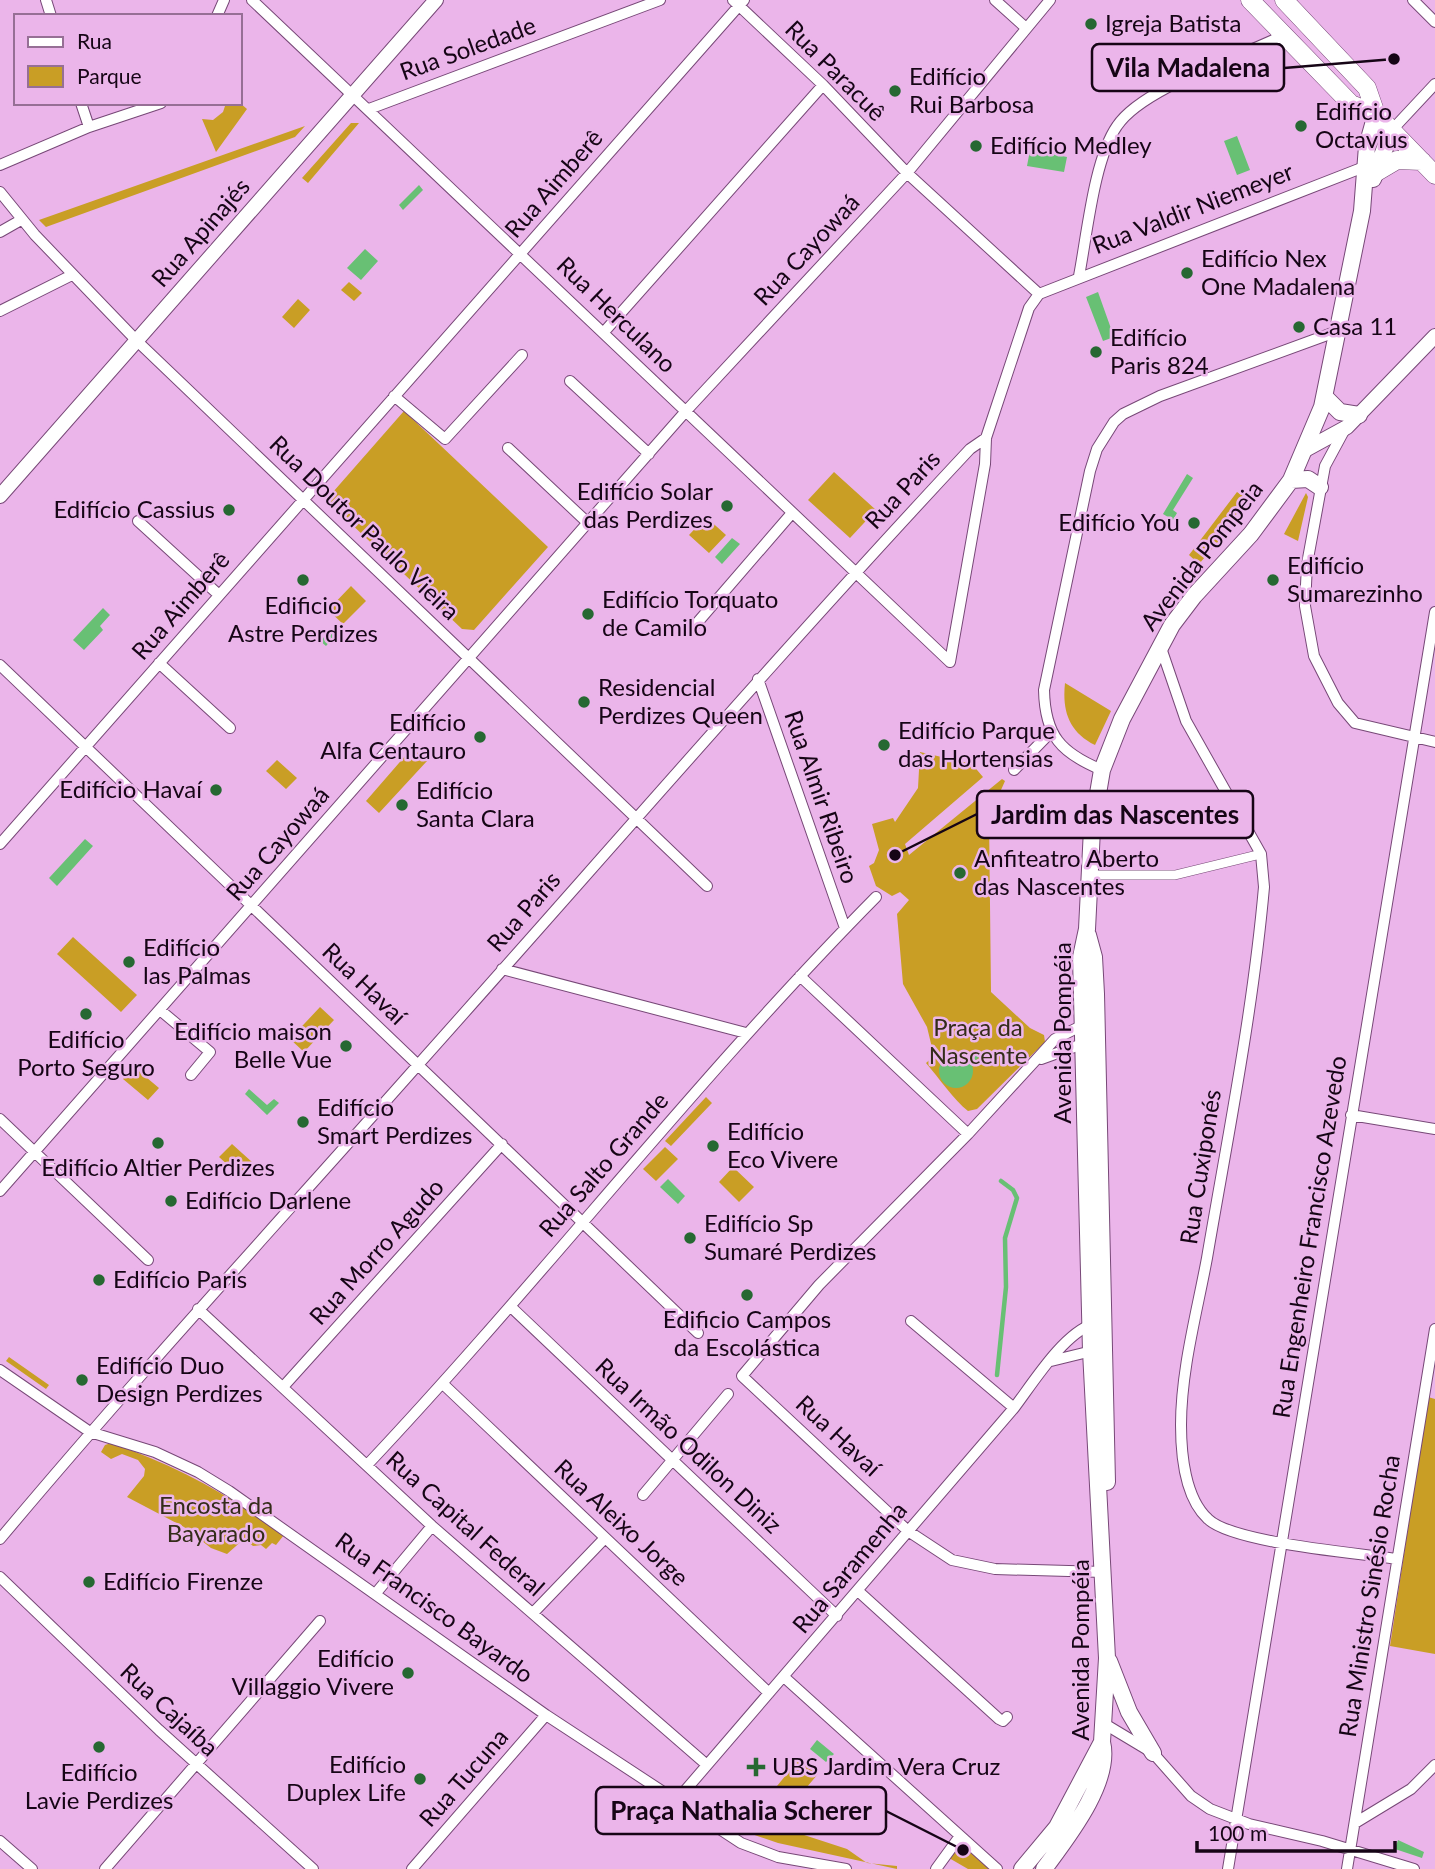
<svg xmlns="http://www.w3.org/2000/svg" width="1435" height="1869" font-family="Lato,sans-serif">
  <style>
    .green { fill: #c99e25 }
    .water { fill: #68c074 }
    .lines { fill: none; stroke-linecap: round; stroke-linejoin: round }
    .stream { stroke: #68c074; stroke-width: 4.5 }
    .pedestrian-casing { stroke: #774877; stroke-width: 10 }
    .minor-casing { stroke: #774877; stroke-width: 12 }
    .tertiary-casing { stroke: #774877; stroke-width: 16 }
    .secondary-casing { stroke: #774877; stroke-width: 18 }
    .primary-casing { stroke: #774877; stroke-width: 19 }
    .pedestrian { stroke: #fff; stroke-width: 9 }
    .minor { stroke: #fff; stroke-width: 10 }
    .tertiary { stroke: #fff; stroke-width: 14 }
    .secondary { stroke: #fff; stroke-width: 16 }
    .primary { stroke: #fff; stroke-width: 18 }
    .poi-dot { fill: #266832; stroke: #ebb5ea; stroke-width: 2.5 }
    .labels { text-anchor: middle; stroke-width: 5; stroke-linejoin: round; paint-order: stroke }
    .poi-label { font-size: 24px; fill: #160516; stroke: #ebb5ea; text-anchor: start }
    .street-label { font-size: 24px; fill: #160516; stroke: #ebb5ea }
    .park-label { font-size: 24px; fill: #342c19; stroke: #ebb5ea }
    .leader { fill: none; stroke: #160516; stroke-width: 2.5 }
    .callout-dot { fill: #160516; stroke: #ebb5ea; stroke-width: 2.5 }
    .callout { fill: #ebb5ea; stroke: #160516; stroke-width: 2.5 }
    .callout-label { font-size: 26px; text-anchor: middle; font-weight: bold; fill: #160516 }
  </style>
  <rect width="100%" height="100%" fill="#ebb5ea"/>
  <path class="green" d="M226,103H240L247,109L216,152L202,119L213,120L223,112Z
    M351,123H359L308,183L302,178Z
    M305,126L295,137L46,227L39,220Z
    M349,282L362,293L354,301L341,290Z
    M298,299L310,310L294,328L282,317Z
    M404,411L548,547L474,630L462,629L326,500Z
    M834,472L876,510L850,538L808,500Z
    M1237,492L1246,498L1224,535L1199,564L1189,555Z
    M1306,493L1308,497L1298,541L1284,534Z
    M706,517L726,535L709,553L689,535Z
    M351,586L366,601L343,624L328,610Z
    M1065,683L1111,711L1095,745C1069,732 1062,711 1065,683Z
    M412,748L427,761L379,813L366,801Z
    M920,752L972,764L983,777L905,844L909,855L1002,779L1005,781L989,817L991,992L1030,1028L1044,1035L1045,1042L977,1109L968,1111C954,1100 939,1078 926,1063L934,1056L927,1027L903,984L897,914L909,900L900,892L892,896L876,886L869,866L874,863L879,850L872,824L893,818L895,822L918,788Z
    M277,760L297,778L286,789L266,771Z
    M73,937L137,995L121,1012L57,954Z
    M320,1007L334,1020L304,1052L290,1039Z
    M134,1067L159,1088L148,1100L123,1079Z
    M706,1097L712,1103L671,1146L665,1141Z
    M232,1144L252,1162L239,1175L219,1157Z
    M665,1147L678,1159L656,1181L643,1169Z
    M733,1167L754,1187L739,1202L719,1182Z
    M9,1357L49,1385L46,1389L6,1361Z
    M1428,1397L1435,1399V1654L1390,1646Z
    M111,1443C175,1465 230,1495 284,1535L276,1545L272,1543L266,1549L261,1545L253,1546L244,1539L227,1554L211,1548L184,1527L127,1497L144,1476L145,1469L138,1460L122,1454L111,1459L101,1452L105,1445Z
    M800,1758L818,1774L795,1801L777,1786Z
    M746,1816L847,1849L867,1863L897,1866V1869L778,1843L737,1829Z
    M961,1842L992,1869H968L949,1858Z"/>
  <path class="water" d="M1237,136L1250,170L1237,175L1224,141Z
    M1030,150L1067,157L1064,172L1027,166Z
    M419,185L423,190L403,210L399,205Z
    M365,249L378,261L361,280L347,268Z
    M1098,292L1114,337L1103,341L1086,297Z
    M1187,474L1193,478L1173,510L1177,513L1173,520L1163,514Z
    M732,538L740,544L722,564L715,557Z
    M103,608L110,615L100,626L103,630L84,650L73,640Z
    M323,628L326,629L321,636L323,638L333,628L338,632L326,646L313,635Z
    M85,839L93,846L57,886L49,878Z
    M939 1071a17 17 0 1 1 34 0a17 17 0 1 1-34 0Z
    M249,1089L267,1105L274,1099L279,1103L267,1115L245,1094Z
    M668,1179L685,1196L678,1204L660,1187Z
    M817,1740L834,1754L826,1762L810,1749Z
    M1398,1840L1424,1852L1422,1858L1395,1849Z"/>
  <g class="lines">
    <path class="stream" d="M971,1062L977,1056
      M997,1375L1006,1287L1005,1238L1017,1198L1013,1190L1001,1181"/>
    <defs>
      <path id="pedestrian" d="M1088,875H1175L1261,854"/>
      <path id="minor" d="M46,0L51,16
        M252,0L950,662
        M733,0L823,85L907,173L1039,294
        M995,0L1026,28
        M1413,0L1435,22
        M217,16L224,0
        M81,103L89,127
        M369,109L660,0
        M1392,130L1435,84
        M0,165L89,127L161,103
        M0,192L35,235L136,340L707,886
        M0,232L21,220
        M1079,276C1087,235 1094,159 1117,126C1142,88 1240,57 1284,35
        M0,311L72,275
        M604,332L823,85
        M570,381L649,454
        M394,396L445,439L522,355
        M1345,429L1325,466L1307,564L1305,606L1314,656L1338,703L1355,723L1435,742
        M508,448L589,524
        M138,521L219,595
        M697,623L792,513
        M1160,645L1186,721L1261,854L1264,887C1253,1011 1228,1135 1207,1258C1197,1312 1181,1370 1181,1425C1181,1454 1185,1498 1208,1519C1233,1543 1358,1553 1397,1559
        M950,662L985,464L986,438
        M159,663L230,728
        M0,665L698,1333
        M758,679L845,928
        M1014,770L1052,731
        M1102,770C1061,753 1045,736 1044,690L1090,471L1097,449L1114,422L1123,414L1160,396L1338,331
        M0,844L744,0
        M502,969L746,1033
        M800,976L968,1134
        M160,1010L210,1052L191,1075
        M1087,1023L1055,1039L968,1134L819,1285L742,1376L908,1531L952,1560L995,1569L1104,1572
        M1041,1059L1088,1042
        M1351,1115L1435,1129
        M0,1119L148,1260
        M0,1191L686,411L907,173L1050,0
        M511,1307L837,1616
        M198,1309L432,1526L707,1765
        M911,1321L1014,1408
        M1051,1361L1096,1350
        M0,1370L90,1432L155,1452L198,1472L229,1491L546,1715L741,1843L778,1857L846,1869
        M443,1384L769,1693
        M283,1387L502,1144
        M368,1464C542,1279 697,1078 876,897
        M643,1495L728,1394
        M0,1539C135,1378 277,1224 417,1066C601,860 781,651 970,449L986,438L1029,308L1039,294L1364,167
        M0,1577L159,1730L313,1869
        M858,1591L999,1719L1003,1721L1007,1717
        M376,1593L432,1526
        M533,1613L605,1538
        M784,1677L997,1869
        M1103,1723L1153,1753L1191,1796L1210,1809L1249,1824L1322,1841L1414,1869
        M677,1800L1014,1408C1033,1383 1063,1334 1093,1324
        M1355,1823L1411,1789L1435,1765
        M0,1841L32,1869
        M105,1869L320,1621
        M412,1869L546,1715
        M936,1869L960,1836
        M1228,1869L1435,612
        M1347,1869L1435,1329"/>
      <path id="tertiary" d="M1305,450L1347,427L1435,336
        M0,496L436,0"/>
      <path id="secondary" d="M1373,179L1392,130
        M1325,397L1340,412L1359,415
        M1291,480L1308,479L1320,487
        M1088,935L1094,957L1096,994L1107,1482
        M1109,1661L1129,1712L1153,1753
        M1022,1869L1057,1827L1102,1742
        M1044,1869C1066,1839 1112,1782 1102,1742L1107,1658L1091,1351L1081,957L1087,929L1092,829L1102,770L1122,719L1172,625L1194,596L1251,534L1291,480L1322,407L1362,211L1367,146L1376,114"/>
      <path id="primary" d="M1250,0L1351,104L1376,114L1435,175
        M1284,0L1367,88L1376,114
        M1375,173L1397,160L1422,161"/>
    </defs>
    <use href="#pedestrian" class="pedestrian-casing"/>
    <use href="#minor" class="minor-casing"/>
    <use href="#tertiary" class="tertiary-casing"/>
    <use href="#secondary" class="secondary-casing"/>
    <use href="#primary" class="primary-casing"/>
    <use href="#pedestrian" class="pedestrian"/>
    <use href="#minor" class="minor"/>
    <use href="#tertiary" class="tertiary"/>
    <use href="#secondary" class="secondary"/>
    <use href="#primary" class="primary"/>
  </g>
  <g class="poi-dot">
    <circle cx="1091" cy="24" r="7"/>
    <circle cx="895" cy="91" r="7"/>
    <circle cx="1301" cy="126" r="7"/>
    <circle cx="976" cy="146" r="7"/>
    <circle cx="1187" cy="273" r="7"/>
    <circle cx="1299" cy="327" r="7"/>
    <circle cx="1096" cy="352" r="7"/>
    <circle cx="727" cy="506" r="7"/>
    <circle cx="229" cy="510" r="7"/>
    <circle cx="1194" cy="523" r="7"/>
    <circle cx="303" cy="580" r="7"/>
    <circle cx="1273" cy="580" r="7"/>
    <circle cx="588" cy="614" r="7"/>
    <circle cx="584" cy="702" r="7"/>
    <circle cx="480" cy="737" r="7"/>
    <circle cx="884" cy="745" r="7"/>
    <circle cx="216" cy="790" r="7"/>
    <circle cx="402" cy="805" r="7"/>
    <circle cx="960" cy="873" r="7"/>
    <circle cx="129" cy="962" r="7"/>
    <circle cx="86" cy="1014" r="7"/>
    <circle cx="346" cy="1046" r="7"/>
    <circle cx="303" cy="1122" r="7"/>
    <circle cx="158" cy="1143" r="7"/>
    <circle cx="713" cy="1146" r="7"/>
    <circle cx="171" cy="1201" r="7"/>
    <circle cx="690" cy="1238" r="7"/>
    <circle cx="99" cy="1280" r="7"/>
    <circle cx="747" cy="1295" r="7"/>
    <circle cx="82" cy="1380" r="7"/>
    <circle cx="89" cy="1582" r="7"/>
    <circle cx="408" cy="1673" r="7"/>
    <circle cx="99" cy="1747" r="7"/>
    <path d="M752.5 1756.5h7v7h7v7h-7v7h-7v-7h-7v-7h7z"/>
    <circle cx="420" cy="1779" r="7"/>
  </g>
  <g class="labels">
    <g class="poi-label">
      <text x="1105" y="32">Igreja Batista</text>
      <text x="909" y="85">Edifício<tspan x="909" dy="28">Rui Barbosa</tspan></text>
      <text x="1315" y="120">Edifício<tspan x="1315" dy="28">Octavius</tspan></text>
      <text x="990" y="154">Edifício Medley</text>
      <text x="1201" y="267">Edifício Nex<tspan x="1201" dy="28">One Madalena</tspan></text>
      <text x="1313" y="335">Casa 11</text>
      <text x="1110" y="346">Edifício<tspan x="1110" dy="28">Paris 824</tspan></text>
      <text x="713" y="500" text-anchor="end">Edifício Solar<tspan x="713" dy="28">das Perdizes</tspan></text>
      <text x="215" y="518" text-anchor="end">Edifício Cassius</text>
      <text x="1180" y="531" text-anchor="end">Edifício You</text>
      <text x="1287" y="574">Edifício<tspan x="1287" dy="28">Sumarezinho</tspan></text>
      <text x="602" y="608">Edifício Torquato<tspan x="602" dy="28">de Camilo</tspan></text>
      <text x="303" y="614" text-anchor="middle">Edificio<tspan x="303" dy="28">Astre Perdizes</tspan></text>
      <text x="598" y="696">Residencial<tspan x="598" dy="28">Perdizes Queen</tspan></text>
      <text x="466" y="731" text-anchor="end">Edifício<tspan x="466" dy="28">Alfa Centauro</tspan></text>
      <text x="898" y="739">Edifício Parque<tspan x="898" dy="28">das Hortensias</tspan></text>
      <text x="202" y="798" text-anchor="end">Edifício Havaí</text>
      <text x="416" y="799">Edifício<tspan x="416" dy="28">Santa Clara</tspan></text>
      <text x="974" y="867">Anfiteatro Aberto<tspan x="974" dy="28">das Nascentes</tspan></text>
      <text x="143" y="956">Edifício<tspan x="143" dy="28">las Palmas</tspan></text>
      <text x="332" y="1040" text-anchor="end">Edifício maison<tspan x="332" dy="28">Belle Vue</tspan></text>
      <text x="86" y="1048" text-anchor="middle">Edifício<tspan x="86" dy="28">Porto Seguro</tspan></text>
      <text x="317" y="1116">Edifício<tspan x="317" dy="28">Smart Perdizes</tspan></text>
      <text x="727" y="1140">Edifício<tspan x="727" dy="28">Eco Vivere</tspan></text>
      <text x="158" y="1176" text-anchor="middle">Edifício Altier Perdizes</text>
      <text x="185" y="1209">Edifício Darlene</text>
      <text x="704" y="1232">Edifício Sp<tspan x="704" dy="28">Sumaré Perdizes</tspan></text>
      <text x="113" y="1288">Edifício Paris</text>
      <text x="747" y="1328" text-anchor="middle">Edificio Campos<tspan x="747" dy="28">da Escolástica</tspan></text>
      <text x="96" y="1374">Edifício Duo<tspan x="96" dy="28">Design Perdizes</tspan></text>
      <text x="103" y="1590">Edifício Firenze</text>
      <text x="394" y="1667" text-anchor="end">Edifício<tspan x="394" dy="28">Villaggio Vivere</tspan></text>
      <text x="406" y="1773" text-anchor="end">Edifício<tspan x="406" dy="28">Duplex Life</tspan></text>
      <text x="772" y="1775">UBS Jardim Vera Cruz</text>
      <text x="99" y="1781" text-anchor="middle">Edifício<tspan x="99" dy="28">Lavie Perdizes</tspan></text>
    </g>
    <g class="street-label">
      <text transform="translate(468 49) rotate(-20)" y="8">Rua Soledade</text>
      <text transform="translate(835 71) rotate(45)" y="8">Rua Paracuê</text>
      <text transform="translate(554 184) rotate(-49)" y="8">Rua Aimberê</text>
      <text transform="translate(1193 209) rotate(-21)" y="8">Rua Valdir Niemeyer</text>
      <text transform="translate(201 233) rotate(-49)" y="8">Rua Apinajés</text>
      <text transform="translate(807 250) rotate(-47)" y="8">Rua Cayowaá</text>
      <text transform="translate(616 315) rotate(44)" y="8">Rua Herculano</text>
      <text transform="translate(903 490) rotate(-47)" y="8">Rua Paris</text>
      <text transform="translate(364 528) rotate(44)" y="8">Rua Doutor Paulo Vieira</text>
      <text transform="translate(1202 556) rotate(-52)" y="8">Avenida Pompeia</text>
      <text transform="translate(181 606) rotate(-49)" y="8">Rua Aimberê</text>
      <text transform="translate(821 797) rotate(71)" y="8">Rua Almir Ribeiro</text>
      <text transform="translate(278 844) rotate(-49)" y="8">Rua Cayowaá</text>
      <text transform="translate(524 912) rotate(-49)" y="8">Rua Paris</text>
      <text transform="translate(364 984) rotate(44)" y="8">Rua Havaí</text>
      <text transform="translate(1063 1033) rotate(-90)" y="8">Avenida Pompéia</text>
      <text transform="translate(604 1165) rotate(-49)" y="8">Rua Salto Grande</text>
      <text transform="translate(1201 1167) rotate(-81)" y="8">Rua Cuxiponés</text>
      <text transform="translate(1310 1237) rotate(-81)" y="8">Rua Engenheiro Francisco Azevedo</text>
      <text transform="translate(377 1252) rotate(-48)" y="8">Rua Morro Agudo</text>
      <text transform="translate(838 1436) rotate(43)" y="8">Rua Havaí</text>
      <text transform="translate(688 1446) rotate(43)" y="8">Rua Irmão Odilon Diniz</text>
      <text transform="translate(621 1523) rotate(43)" y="8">Rua Aleixo Jorge</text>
      <text transform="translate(465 1524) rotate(42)" y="8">Rua Capital Federal</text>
      <text transform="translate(850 1568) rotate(-50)" y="8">Rua Saramenha</text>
      <text transform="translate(1370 1596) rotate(-81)" y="8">Rua Ministro Sinésio Rocha</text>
      <text transform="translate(434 1608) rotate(36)" y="8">Rua Francisco Bayardo</text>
      <text transform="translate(1081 1650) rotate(-90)" y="8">Avenida Pompéia</text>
      <text transform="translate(169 1710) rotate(43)" y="8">Rua Cajaíba</text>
      <text transform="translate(464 1778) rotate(-49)" y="8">Rua Tucuna</text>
    </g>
    <g class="park-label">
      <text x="978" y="1036">Praça da<tspan x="978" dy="28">Nascente</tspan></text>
      <text x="216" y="1514">Encosta da<tspan x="216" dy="28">Bayarado</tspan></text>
    </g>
  </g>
  <path class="leader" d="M1394 59L1284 68M895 855L977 814M963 1850L886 1811"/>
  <g class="callout-dot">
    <circle cx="1394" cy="59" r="7"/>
    <circle cx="895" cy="855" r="7"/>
    <circle cx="963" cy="1850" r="7"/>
  </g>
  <g class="callout">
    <rect x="1092" y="44" width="192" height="47" rx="7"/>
    <rect x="977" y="791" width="276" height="47" rx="7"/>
    <rect x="596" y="1787" width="290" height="47" rx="7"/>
  </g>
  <g class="callout-label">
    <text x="1188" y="77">Vila Madalena</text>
    <text x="1115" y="824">Jardim das Nascentes</text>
    <text x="741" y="1820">Praça Nathalia Scherer</text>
  </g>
  <rect x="14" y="14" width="228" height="91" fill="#ebb5ea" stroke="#966f95" stroke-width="2"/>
  <rect x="28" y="37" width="35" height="10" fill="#ffffff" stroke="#966f95" stroke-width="2"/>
  <text x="77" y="49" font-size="21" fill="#160516">Rua</text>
  <rect x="28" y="66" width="35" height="21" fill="#c99e25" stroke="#966f95" stroke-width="2"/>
  <text x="77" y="84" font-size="21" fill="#160516">Parque</text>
  <path d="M1197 1841v10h198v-10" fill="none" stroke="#160516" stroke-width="3.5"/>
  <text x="1208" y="1841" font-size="21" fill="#160516" stroke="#ebb5ea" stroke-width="5" paint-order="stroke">100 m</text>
</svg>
